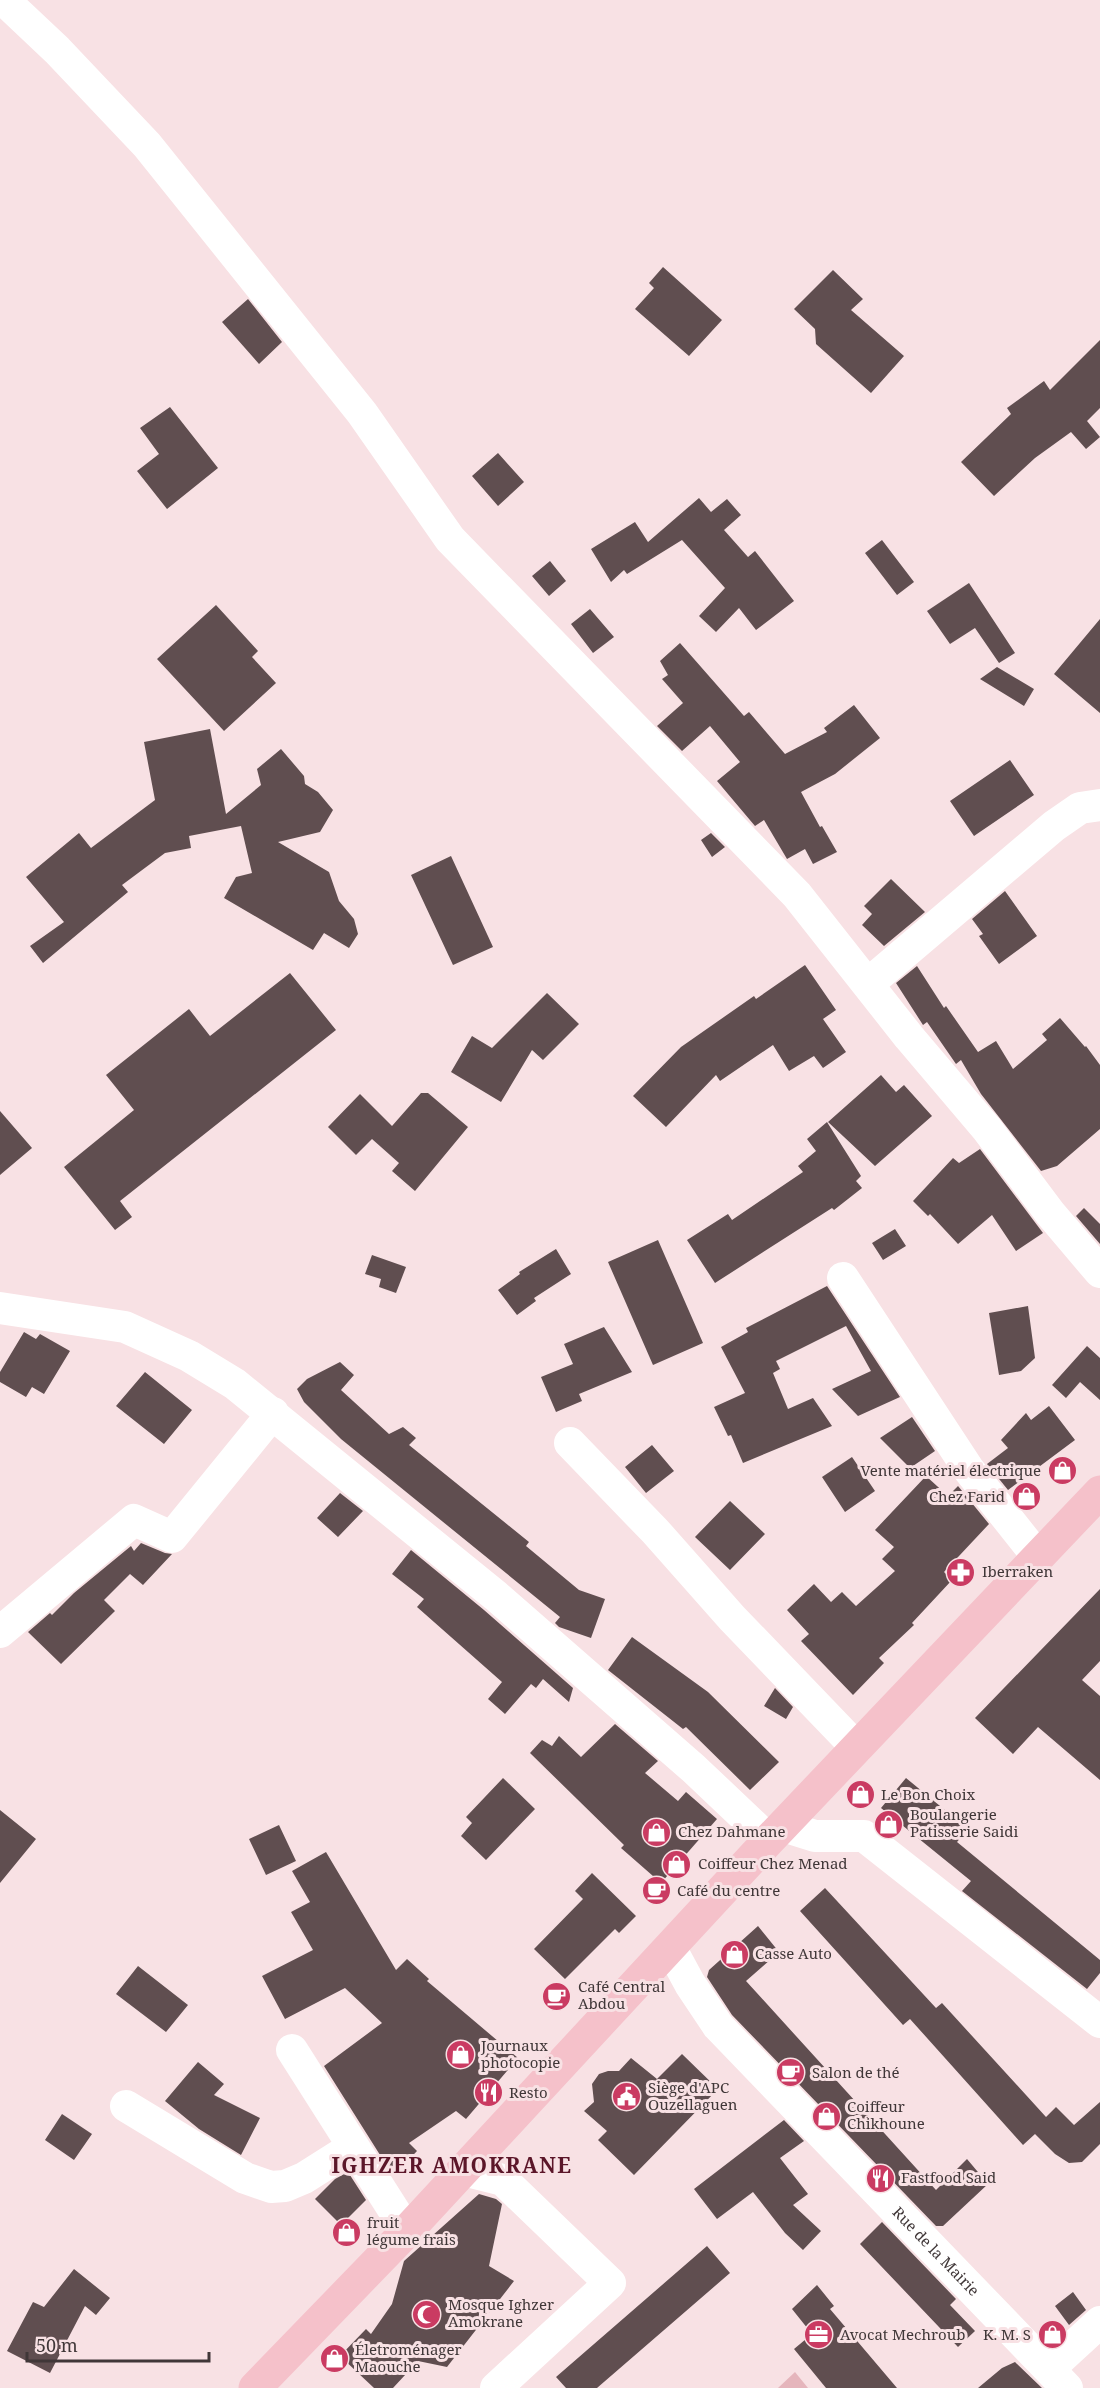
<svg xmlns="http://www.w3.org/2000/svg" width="1100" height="2388" font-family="'Noto Serif',serif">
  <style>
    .green { fill: #e5b5bc }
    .building { fill: #604e50 }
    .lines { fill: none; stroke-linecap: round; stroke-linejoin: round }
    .minor { stroke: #fff; stroke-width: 32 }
    .major { stroke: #f5c1ca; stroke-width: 33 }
    .labels { text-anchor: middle; stroke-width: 6; stroke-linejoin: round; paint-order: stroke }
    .poi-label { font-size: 15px; fill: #403738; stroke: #f8e1e4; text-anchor: start }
    .street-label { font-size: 15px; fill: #403738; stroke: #f8e1e4 }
    .district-label { font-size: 21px; font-weight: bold; letter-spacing: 1.5px; fill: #5b1629; stroke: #f8e1e4 }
  </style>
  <rect width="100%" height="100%" fill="#f8e1e4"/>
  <path class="green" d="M795,2372L808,2388H778Z"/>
  <path class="building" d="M663,267L722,320L689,356L635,309L654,288L649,283Z
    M833,270L863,299L851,310L904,356L871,393L816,344L815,329L794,309Z
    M248,299L282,342L259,364L222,322Z
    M1100,340V408L1087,421L1100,437L1086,449L1071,432L1035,458L994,496L961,462L1011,414L1007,408L1044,381L1050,390Z
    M170,407L218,468L167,509L137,471L159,454L140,428Z
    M498,453L524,482L498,506L472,476Z
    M699,498L711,512L727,499L741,515L724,530L748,557L755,551L794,601L756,630L739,608L716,632L699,616L725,588L682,540L627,574L624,570L611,582L591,549L635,522L648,542Z
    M882,540L914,582L897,595L865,553Z
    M550,561L566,581L549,596L532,576Z
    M969,583L1015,653L999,663L975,628L950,644L927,611Z
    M216,605L258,651L252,657L276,683L224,731L157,659Z
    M590,609L614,637L593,653L571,624Z
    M1100,619V713L1054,674Z
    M680,643L744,716L749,712L785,754L827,732L824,728L854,705L880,738L835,774L801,792L820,827L822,826L837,852L813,864L805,849L787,859L764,820L755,826L717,781L740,762L710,726L682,751L657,726L683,703L662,679L668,675L660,661Z
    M997,667L1034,689L1024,706L980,679Z
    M210,729L226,814L261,785L257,769L281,749L304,776L305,784L318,792L333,810L320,832L278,842L329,872L339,901L354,919L358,934L349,948L324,933L313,950L224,898L236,877L252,873L241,826L189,836L191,848L165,853L122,885L128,892L43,963L30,946L64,922L26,877L79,833L91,848L155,800L144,742Z
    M1010,760L1034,795L974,836L950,801Z
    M711,833L725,847L712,857L701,840Z
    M451,856L493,947L453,965L411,875Z
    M891,879L925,912L884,946L862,925L872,914L864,906Z
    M1005,891L1037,936L999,964L979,936L983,934L972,919Z
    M805,965L836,1010L823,1019L846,1052L823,1068L814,1056L789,1071L773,1045L720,1081L716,1075L666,1127L633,1096L681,1047L754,996L756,999Z
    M917,966L944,1008L946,1006L978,1052L996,1041L1013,1069L1047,1040L1042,1034L1060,1018L1085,1047L1086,1046L1100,1065V1129L1057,1166L1041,1171L981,1094L961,1060L956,1064L927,1022L923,1025L896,983Z
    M290,973L336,1030L120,1201L132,1217L115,1230L64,1167L134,1110L106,1075L189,1009L210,1036Z
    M547,993L579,1024L543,1060L532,1050L501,1102L451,1072L472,1036L492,1048Z
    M881,1075L896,1092L904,1085L932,1116L875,1166L828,1122Z
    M421,1093H428L468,1127L415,1191L392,1171L399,1163L372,1139L356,1155L328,1127L360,1094L392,1126Z
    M0,1111L32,1148L0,1175Z
    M827,1122L861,1176L856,1181L862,1188L834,1210L832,1208L715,1283L687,1240L728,1214L732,1220L803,1172L798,1166L816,1151L807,1139Z
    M980,1149L1043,1233L1016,1251L992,1215L958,1244L930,1214L928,1216L913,1201L953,1158L959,1163Z
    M1084,1208L1100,1224V1244L1076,1216Z
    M895,1229L906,1246L883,1260L872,1243Z
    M658,1240L703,1343L653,1365L608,1262Z
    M556,1249L571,1274L534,1298L536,1301L517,1315L498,1290L520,1274L519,1272Z
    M372,1255L406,1267L396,1293L379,1287L381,1279L365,1274Z
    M827,1286L900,1397L858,1416L832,1389L871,1371L846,1326L776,1361L780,1369L773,1373L788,1409L813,1398L832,1426L743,1463L731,1435L728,1436L714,1407L745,1393L721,1347L748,1332L746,1328Z
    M1028,1306L1035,1358L1021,1371L999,1375L989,1313Z
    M604,1327L632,1372L579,1394L582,1401L556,1412L541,1377L573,1364L564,1344Z
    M24,1332L36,1339L40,1334L70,1351L44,1394L32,1387L26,1397L0,1382V1372Z
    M1087,1346L1100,1358V1400L1080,1382L1066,1398L1052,1385Z
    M340,1362L354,1375L341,1390L389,1434L403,1427L416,1438L409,1445L529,1542L526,1546L579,1590L605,1599L591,1638L559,1627L555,1623L560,1617L341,1439L304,1402L297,1389L307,1379Z
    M145,1372L192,1410L164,1444L116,1406Z
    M1049,1406L1075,1440L1008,1490L987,1464L1008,1448L1001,1440L1026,1413L1031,1420Z
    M912,1417L935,1451L910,1468L880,1438Z
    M652,1445L674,1471L646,1493L625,1467Z
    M852,1457L875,1491L845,1512L822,1477Z
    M926,1476L948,1496L958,1486L989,1524L944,1572L952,1580L912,1623L914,1625L879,1658L884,1663L853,1695L801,1641L809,1634L787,1610L814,1584L831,1602L842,1592L856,1606L895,1571L882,1559L894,1547L875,1530Z
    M340,1493L363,1511L338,1537L317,1518Z
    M730,1501L765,1534L730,1570L695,1537Z
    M141,1543L165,1553L172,1554L143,1585L130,1574L104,1600L115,1611L61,1664L28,1632L50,1613L52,1615L74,1593L131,1546L134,1551Z
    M411,1550L484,1610L573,1688L569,1702L543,1679L536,1688L531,1684L505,1714L488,1699L502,1682L417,1607L424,1599L392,1574Z
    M1100,1589V1661L1082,1680L1100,1696V1780L1038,1727L1013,1754L975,1718Z
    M632,1637L708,1692L779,1762L750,1790L686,1727L683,1729L608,1670Z
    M775,1688L793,1707L786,1719L764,1706Z
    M615,1724L658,1761L645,1773L678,1801L686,1792L717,1819L661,1883L621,1848L624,1845L530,1753L542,1740L552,1746L559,1736L581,1757Z
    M503,1778L535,1809L486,1860L461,1836L472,1823L466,1817Z
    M906,1778L968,1829L957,1842L1100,1960V1973L1087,1989L962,1891L971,1881L881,1808Z
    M0,1810L36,1839L0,1883Z
    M279,1825L296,1861L266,1875L249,1839Z
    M326,1852L396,1970L407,1959L429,1979L427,1981L518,2058L466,2119L456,2111L409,2143L417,2151L397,2172L396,2171L392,2174L324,2066L382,2023L345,1988L285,2019L262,1976L313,1950L291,1912L310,1902L292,1871Z
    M592,1873L636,1916L619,1933L615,1929L565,1979L534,1949L583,1899L575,1891Z
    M825,1888L936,2008L942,2003L1046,2117L1056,2107L1074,2125L1100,2102V2144L1082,2162L1069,2163L1055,2154L1035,2134L1023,2145L910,2019L903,2025L800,1911Z
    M758,1926L779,1952L746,1981L936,2190L967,2159L988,2184L943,2226H936L732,2015L707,1977L709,1970Z
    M138,1966L188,2005L166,2032L116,1994Z
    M682,2054L718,2089L634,2175L598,2140L607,2131L584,2111L594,2102L592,2084L599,2074L608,2071H619L631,2058L657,2079Z
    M198,2062L224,2084L214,2095L260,2118L241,2155L199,2129L165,2101Z
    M62,2114L92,2134L74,2160L45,2140Z
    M784,2120L804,2141L780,2158L808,2194L793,2205L821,2231L803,2250L785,2233L753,2192L717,2219L694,2189Z
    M348,2172L366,2200L341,2225L315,2199L335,2179Z
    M479,2194L496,2199L502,2204L489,2266L514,2281L447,2367L418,2361L393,2388H374L340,2356L366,2329L371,2334L392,2304L404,2261Z
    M882,2222L956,2299L950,2305L975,2331L958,2347L860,2244Z
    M707,2246L730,2273L597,2388H566L556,2377Z
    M74,2269L110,2298L96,2315L85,2306L50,2373L7,2351L33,2302L44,2307Z
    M817,2285L834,2306L830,2309L897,2388H826L794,2349L812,2334L792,2309Z
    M1073,2292L1086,2310L1069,2325L1055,2306Z
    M1015,2362L1042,2388H978L1002,2368Z"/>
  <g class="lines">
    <g class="minor">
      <path d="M4,0L57,50L147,145L362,413L450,539L797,895L909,1037L987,1129L1050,1213L1100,1272"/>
      <path d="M868,984L1054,826L1080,808L1100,805"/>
      <path d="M843,1278L969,1470L1038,1557"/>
      <path d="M0,1308L125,1327L189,1356L235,1384L496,1596L693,1768L769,1840"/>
      <path d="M570,1443L655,1531L732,1618L857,1748"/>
      <path d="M0,1632L134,1520L172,1537L273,1413"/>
      <path d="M783,1826L815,1836H864L1100,2022"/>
      <path id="s1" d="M670,1947L690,1984L718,2026L1067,2388"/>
      <path d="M292,2050L407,2231"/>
      <path d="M126,2106L245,2178L271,2187L285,2186L304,2178L353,2147"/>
      <path d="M463,2170L503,2180L610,2283L496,2388"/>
      <path d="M1050,2368L1100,2322"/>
    </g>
    <path class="major" d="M255,2388L407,2231L769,1840L1100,1492"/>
  </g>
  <defs>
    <symbol id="shop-disc" viewBox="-11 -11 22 22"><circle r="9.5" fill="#ca3b62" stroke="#f8e1e4"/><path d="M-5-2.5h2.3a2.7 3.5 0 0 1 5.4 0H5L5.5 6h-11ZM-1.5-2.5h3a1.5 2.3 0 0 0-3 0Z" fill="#fff"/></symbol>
    <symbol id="pharmacy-disc" viewBox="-11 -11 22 22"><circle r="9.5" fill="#ca3b62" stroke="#f8e1e4"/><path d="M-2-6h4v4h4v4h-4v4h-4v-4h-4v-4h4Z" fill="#fff"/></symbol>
    <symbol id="cafe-disc" viewBox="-11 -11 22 22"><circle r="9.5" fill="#ca3b62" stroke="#f8e1e4"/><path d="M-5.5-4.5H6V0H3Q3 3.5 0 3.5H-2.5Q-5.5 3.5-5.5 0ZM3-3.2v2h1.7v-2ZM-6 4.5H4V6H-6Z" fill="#fff"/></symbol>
    <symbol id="restaurant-disc" viewBox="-11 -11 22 22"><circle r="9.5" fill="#ca3b62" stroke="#f8e1e4"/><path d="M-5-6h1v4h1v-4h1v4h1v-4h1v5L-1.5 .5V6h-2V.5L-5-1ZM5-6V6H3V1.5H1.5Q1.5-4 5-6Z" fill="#fff"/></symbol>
    <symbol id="civic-disc" viewBox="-11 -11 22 22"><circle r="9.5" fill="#ca3b62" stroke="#f8e1e4"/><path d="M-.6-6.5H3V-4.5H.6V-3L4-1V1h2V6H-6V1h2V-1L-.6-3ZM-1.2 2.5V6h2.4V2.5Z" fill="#fff"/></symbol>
    <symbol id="mosque-disc" viewBox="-11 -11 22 22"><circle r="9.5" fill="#ca3b62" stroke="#f8e1e4"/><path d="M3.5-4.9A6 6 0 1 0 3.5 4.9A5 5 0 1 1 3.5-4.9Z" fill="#fff"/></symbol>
    <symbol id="office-disc" viewBox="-11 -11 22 22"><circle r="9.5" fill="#ca3b62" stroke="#f8e1e4"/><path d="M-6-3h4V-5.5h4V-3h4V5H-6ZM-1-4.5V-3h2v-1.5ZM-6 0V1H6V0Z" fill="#fff"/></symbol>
  </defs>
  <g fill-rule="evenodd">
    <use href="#shop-disc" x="1046" y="1454" width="33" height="33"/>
    <use href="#shop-disc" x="1010" y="1480" width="33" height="33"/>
    <use href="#pharmacy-disc" x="944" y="1556" width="33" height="33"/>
    <use href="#shop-disc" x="844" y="1778" width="33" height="33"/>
    <use href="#shop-disc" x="872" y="1808" width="33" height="33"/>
    <use href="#shop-disc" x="640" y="1816" width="33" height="33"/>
    <use href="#shop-disc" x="660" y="1848" width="33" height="33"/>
    <use href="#cafe-disc" x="640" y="1874" width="33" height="33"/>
    <use href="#shop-disc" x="718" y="1938" width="33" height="33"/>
    <use href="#cafe-disc" x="540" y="1980" width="33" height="33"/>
    <use href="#shop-disc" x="444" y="2038" width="33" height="33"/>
    <use href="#cafe-disc" x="774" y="2056" width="33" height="33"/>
    <use href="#restaurant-disc" x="472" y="2076" width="33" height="33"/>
    <use href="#civic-disc" x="610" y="2080" width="33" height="33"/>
    <use href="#shop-disc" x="810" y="2100" width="33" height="33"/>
    <use href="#restaurant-disc" x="864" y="2162" width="33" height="33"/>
    <use href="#shop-disc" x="330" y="2216" width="33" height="33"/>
    <use href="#mosque-disc" x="410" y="2298" width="33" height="33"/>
    <use href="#office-disc" x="802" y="2318" width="33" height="33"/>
    <use href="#shop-disc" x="1036" y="2318" width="33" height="33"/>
    <use href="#shop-disc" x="318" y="2342" width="33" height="33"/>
  </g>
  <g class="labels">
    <g class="poi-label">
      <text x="1041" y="1476" text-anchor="end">Vente matériel électrique</text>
      <text x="1005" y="1502" text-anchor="end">Chez Farid</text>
      <text x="982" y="1577">Iberraken</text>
      <text x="881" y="1800">Le Bon Choix</text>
      <text x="910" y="1820">Boulangerie<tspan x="910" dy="17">Patisserie Saidi</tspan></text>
      <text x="678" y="1837">Chez Dahmane</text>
      <text x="698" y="1869">Coiffeur Chez Menad</text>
      <text x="677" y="1896">Café du centre</text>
      <text x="755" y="1959">Casse Auto</text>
      <text x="578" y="1992">Café Central<tspan x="578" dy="17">Abdou</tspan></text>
      <text x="481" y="2051">Journaux<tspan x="481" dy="17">photocopie</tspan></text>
      <text x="812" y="2078">Salon de thé</text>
      <text x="648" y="2093">Siège d'APC<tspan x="648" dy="17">Ouzellaguen</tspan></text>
      <text x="509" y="2098">Resto</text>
      <text x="847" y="2112">Coiffeur<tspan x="847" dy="17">Chikhoune</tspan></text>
      <text x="901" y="2183">Fastfood Said</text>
      <text x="367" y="2228">fruit<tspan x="367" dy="17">légume frais</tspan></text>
      <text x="448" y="2310">Mosque Ighzer<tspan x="448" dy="17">Amokrane</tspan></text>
      <text x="840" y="2340">Avocat Mechroub</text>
      <text x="1031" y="2340" text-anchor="end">K. M. S</text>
      <text x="355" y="2355">Életroménager<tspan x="355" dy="17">Maouche</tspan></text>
    </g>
    <g class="street-label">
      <text dy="5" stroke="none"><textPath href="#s1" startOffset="406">Rue de la Mairie</textPath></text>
    </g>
    <g class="district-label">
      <text x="452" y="2173">IGHZER AMOKRANE</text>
    </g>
  </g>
  <path d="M27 2352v9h182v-9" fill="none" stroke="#403738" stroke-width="3"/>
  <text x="36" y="2352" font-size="18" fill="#403738" stroke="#f8e1e4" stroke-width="4.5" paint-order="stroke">50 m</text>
</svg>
